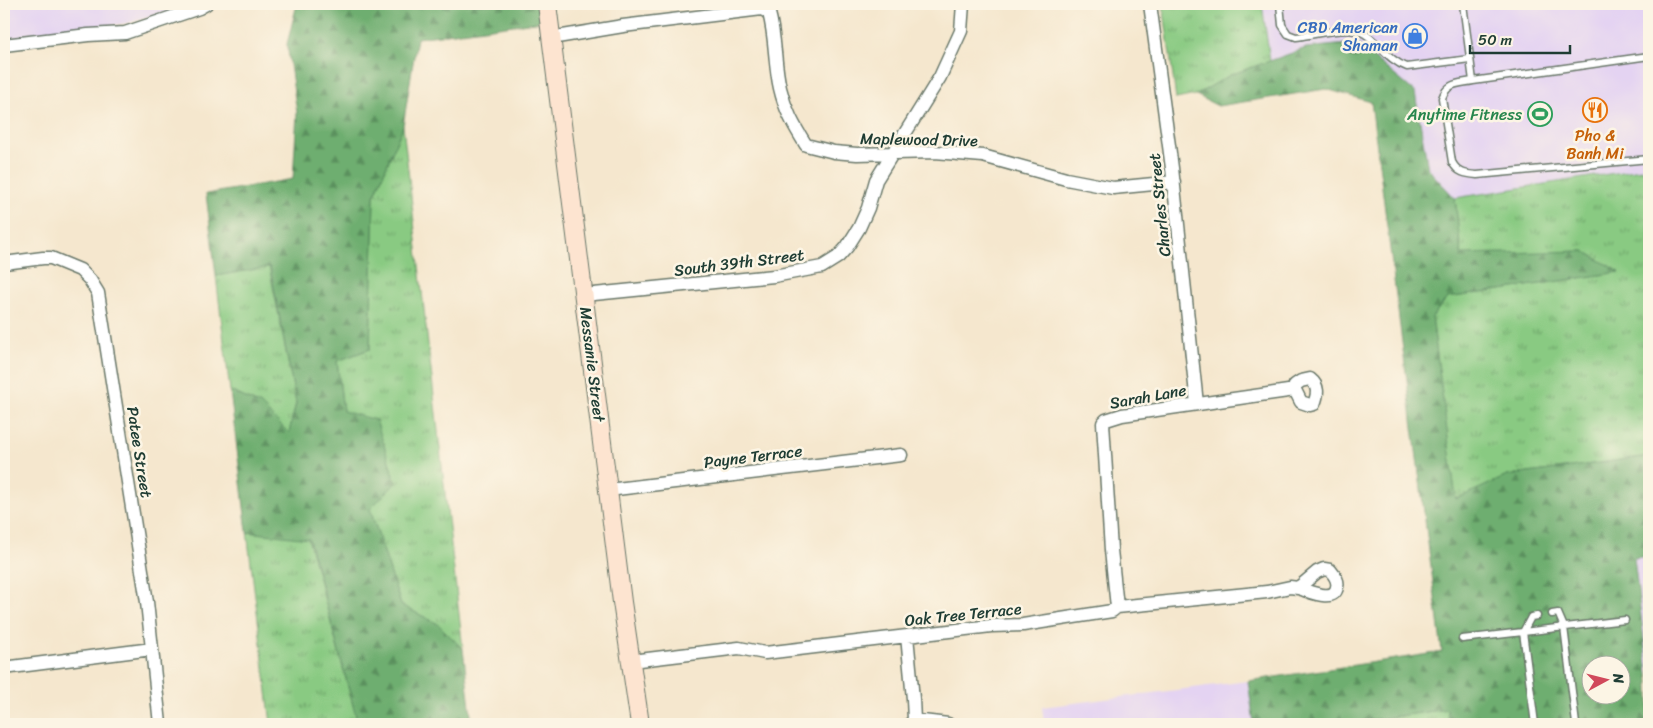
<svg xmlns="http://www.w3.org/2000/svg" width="1653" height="728" font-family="Sriracha,sans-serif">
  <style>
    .built { fill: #e4d3f2 }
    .grass { fill: url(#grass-tufts); stroke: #54845b }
    .forest { fill: url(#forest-firs); stroke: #467652; fill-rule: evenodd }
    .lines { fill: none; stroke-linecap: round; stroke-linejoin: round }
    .lane-casing { stroke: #6a786a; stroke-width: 9 }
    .street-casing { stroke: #6a786a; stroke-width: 15 }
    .secondary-casing { stroke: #6a786a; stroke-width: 20 }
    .lane { stroke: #fff; stroke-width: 6 }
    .street { stroke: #fff; stroke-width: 12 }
    .secondary { stroke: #fde4d0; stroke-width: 18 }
    .labels { text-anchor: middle; stroke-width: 5; stroke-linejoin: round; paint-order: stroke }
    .shop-label { font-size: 16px; fill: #366cbe; stroke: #fcf5e5; text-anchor: end }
    .leisure-label { font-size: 16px; fill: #27864d; stroke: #fcf5e5; text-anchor: end }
    .food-label { font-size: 16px; fill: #c56008; stroke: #fcf5e5 }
    .street-label { font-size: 16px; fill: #1f3d34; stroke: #fcf5e5 }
  </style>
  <defs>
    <pattern id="grass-tufts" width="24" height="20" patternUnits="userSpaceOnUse" patternTransform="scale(1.25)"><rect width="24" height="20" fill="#89ca82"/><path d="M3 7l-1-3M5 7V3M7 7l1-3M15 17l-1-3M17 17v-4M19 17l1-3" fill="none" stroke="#6fa56b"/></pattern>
    <pattern id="forest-firs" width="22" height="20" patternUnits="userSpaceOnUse" patternTransform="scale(1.25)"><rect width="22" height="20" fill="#6eae70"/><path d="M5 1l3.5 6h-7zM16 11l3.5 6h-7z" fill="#5a8f5d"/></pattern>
  </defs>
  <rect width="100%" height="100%" fill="#fcf5e5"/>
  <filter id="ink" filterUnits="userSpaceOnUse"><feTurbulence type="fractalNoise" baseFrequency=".02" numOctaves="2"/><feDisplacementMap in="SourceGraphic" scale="10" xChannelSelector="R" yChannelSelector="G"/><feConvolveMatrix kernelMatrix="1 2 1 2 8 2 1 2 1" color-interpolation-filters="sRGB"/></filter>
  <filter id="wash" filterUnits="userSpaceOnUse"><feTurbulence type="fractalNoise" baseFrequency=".0096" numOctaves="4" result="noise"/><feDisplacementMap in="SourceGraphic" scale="20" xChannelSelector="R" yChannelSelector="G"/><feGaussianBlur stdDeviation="1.12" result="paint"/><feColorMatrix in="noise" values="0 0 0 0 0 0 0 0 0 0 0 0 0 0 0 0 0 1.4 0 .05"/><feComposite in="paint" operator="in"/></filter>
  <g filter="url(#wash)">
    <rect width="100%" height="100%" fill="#f5e7ce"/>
    <path class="built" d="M4,4H197L128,23L4,39Z
      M1262,4H1649V169L1647,168L1455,198L1428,169L1415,92L1306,48L1270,61Z
      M1649,556V682L1634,557Z
      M1248,681L1254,724H1044L1042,707Z"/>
    <path class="grass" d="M1163,4H1262L1270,61L1230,75L1196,95L1176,99Z
      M403,126L463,649L438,624L401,605L370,509L343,411L337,361L370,349L374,197Z
      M1647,168L1649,169V456L1507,476L1456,500L1432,317L1447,298L1619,272L1584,251L1461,255L1455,198Z
      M269,266L296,403L289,433L261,405L230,391L216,276Z
      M247,532L308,538L358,724H271Z
      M1448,709L1449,724H1343Z"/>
    <path class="forest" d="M297,4H541L543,21L417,38L403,126L374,197L370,349L337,361L343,411L376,420L396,483L370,509L401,605L438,624L463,649L472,724H358L309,539L247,532L230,391L261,405L289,433L296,403L270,267L216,276L206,194L293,179L297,113L287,44Z
      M1356,43L1415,92L1428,169L1455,198L1461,254L1584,251L1620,272L1447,298L1432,317L1456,499L1507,476L1649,456V556L1634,558L1649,682V724H1449L1447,709L1343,724H1254L1248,681L1442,652L1371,102L1326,89L1218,106L1196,95L1230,75L1306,48ZM1590,666H1620V696H1590Z"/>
  </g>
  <g filter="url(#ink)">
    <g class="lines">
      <defs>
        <path id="lane" d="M1280,4L1282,25L1288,34L1296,37C1313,35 1351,25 1365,34C1380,44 1389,61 1407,67L1470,59
          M1463,4L1473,81L1649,56
          M1473,81C1458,84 1448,82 1442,98L1452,162C1458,173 1465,174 1477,175L1649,159
          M1552,614L1558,613L1564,627L1576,724
          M1462,639L1523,632L1531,617L1537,616
          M1535,724L1523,632L1625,620"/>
        <path id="street" d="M1150,4L1172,168L1197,404
          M551,38L623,26L762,9L769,13C776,38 774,63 780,88C785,110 794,126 806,145L834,152L857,154L935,152L983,156L1066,179L1113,188L1174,182
          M4,45L88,35L125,33L199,8L206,4
          M4,263L43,258H51L80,270L90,280L98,293L147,602L160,724
          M584,295L774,276L822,267L838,257L847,247L859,228L868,208L876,180L940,77L961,31L963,4
          M1310,379C1319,386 1318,394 1314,404L1310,405L1301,402L1295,390V385L1301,381Z
          M608,490L901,455
          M1324,569L1330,570C1334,575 1339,580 1337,587C1334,604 1307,590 1298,588L1317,572Z
          M1117,607L1111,550L1103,423L1106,420L1122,415L1295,390
          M907,636L913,699L914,720
          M631,661L739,648L765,653L991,626L1023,625L1112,611L1117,607L1267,592L1290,587L1298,588
          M4,668L152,649
          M910,724L914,720L948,724"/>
        <path id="secondary" d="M547,4L622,602L640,724"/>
      </defs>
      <use href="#lane" class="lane-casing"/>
      <use href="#street" class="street-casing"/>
      <use href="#secondary" class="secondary-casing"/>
      <use href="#lane" class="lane"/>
      <use href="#street" class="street"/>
      <use href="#secondary" class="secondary"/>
    </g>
  </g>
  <defs>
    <symbol id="shop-ring" viewBox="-11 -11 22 22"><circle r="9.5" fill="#fcf5e5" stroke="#3f7fe0" stroke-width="1.5"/><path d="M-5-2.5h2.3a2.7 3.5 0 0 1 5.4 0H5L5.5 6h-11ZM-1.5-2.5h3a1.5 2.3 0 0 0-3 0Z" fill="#3f7fe0"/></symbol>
    <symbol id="restaurant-ring" viewBox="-11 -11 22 22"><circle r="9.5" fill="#fcf5e5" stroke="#e8710a" stroke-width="1.5"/><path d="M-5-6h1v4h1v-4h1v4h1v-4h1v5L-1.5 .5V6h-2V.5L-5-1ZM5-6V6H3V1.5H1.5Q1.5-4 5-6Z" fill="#e8710a"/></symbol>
    <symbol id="stadium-ring" viewBox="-11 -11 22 22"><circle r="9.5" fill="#fcf5e5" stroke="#2e9e5b" stroke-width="1.5"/><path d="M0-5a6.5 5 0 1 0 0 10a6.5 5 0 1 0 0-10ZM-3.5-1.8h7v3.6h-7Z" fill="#2e9e5b"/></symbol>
  </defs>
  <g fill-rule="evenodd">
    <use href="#shop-ring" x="1401" y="22" width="28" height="28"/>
    <use href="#restaurant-ring" x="1581" y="96" width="28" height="28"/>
    <use href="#stadium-ring" x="1526" y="100" width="28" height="28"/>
  </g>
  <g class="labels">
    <g class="shop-label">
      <text x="1398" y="33">CBD American<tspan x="1398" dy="18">Shaman</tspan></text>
    </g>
    <g class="leisure-label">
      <text x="1522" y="120">Anytime Fitness</text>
    </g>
    <g class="food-label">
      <text x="1595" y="141">Pho &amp;<tspan x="1595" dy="18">Banh Mi</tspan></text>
    </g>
    <g class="street-label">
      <text transform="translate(919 139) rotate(1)" y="6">Maplewood Drive</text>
      <text transform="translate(1159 205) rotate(-96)" y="6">Charles Street</text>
      <text transform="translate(739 262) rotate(-7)" y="6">South 39th Street</text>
      <text transform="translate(593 364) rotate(83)" y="6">Messanie Street</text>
      <text transform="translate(1148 396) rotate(-10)" y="6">Sarah Lane</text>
      <text transform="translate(140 452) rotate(81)" y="6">Patee Street</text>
      <text transform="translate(753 456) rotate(-7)" y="6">Payne Terrace</text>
      <text transform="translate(963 614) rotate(-6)" y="6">Oak Tree Terrace</text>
    </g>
  </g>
  <rect width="1653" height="728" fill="none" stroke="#fcf5e5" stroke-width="20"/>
  <g transform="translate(1606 680) rotate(83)"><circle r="24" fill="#fcf5e5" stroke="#a4ab9e"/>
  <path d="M0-4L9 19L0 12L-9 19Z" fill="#d1495b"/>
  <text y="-8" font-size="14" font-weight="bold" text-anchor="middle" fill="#1f3d34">N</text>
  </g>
  <path d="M1470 45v8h100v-8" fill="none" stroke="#1f3d34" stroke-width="2.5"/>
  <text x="1478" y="45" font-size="15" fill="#1f3d34" stroke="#fcf5e5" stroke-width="4" paint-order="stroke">50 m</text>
</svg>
